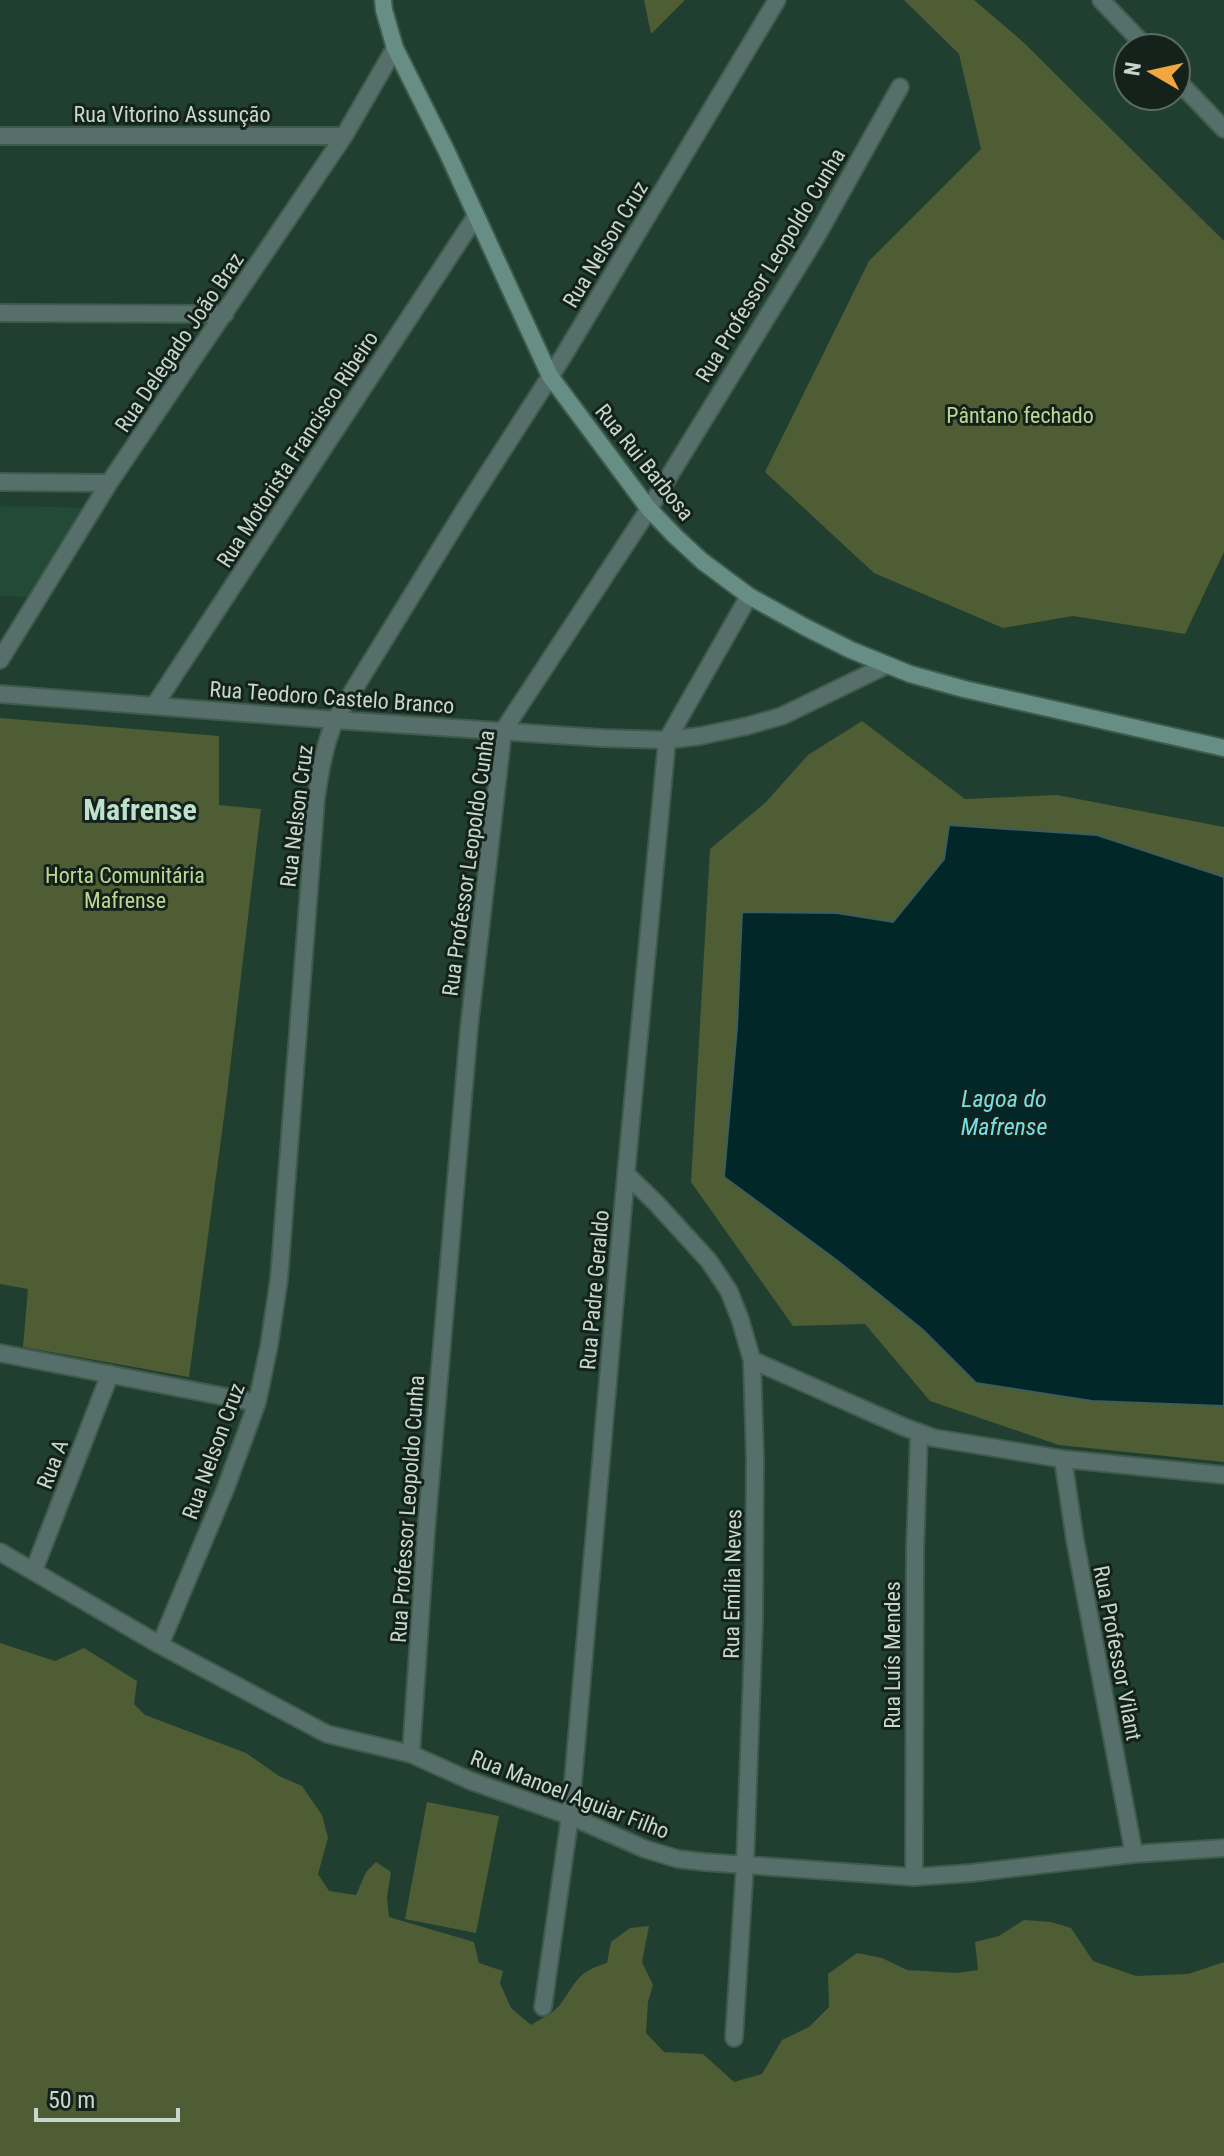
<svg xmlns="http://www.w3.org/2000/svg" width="1224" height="2156" font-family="'Roboto Condensed',sans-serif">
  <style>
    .built { fill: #224a37 }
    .green { fill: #4e5d34 }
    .water { fill: #022729; stroke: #3d5c5a; stroke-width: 2 }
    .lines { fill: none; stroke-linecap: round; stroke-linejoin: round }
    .street-casing { stroke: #3e5b4c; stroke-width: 20 }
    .secondary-casing { stroke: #3e5b4c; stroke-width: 20 }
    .street { stroke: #576f6a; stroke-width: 16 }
    .secondary { stroke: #668e85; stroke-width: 16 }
    .labels { text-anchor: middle; stroke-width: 6; stroke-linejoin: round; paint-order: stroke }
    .street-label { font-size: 22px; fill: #c6d8ce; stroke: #15221c }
    .park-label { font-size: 22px; fill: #bdd892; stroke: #15221c }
    .water-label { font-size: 24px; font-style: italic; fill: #78e0e3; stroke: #15221c }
    .district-label { font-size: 30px; font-weight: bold; fill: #bee1ce; stroke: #15221c }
  </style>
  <rect width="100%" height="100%" fill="#203f30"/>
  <path class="built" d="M0,506L105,508L48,598L0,596Z"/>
  <path class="green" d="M644,0H685L651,34Z
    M904,0H974L1022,41L1224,241V552L1185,634L1073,616L1003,628L874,573L765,472L869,261L981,149L959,54Z
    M0,718L219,736V805L261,809L226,1102L189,1377L23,1347L28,1289L0,1284Z
    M862,721L965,799L1057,795L1224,827V877L1096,835L949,825L944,859L893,922L837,913L742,912L737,1027L839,1262L923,1330L976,1383L1092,1401L1224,1406V1462L1059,1445L930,1401L865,1324L793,1326L691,1182L710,849L766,802L808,755Z
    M0,1643L55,1661L84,1648L137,1681L134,1704L145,1715L246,1753L279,1776L302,1786L322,1815L328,1838L318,1874L329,1891L356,1895L366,1872L376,1862L391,1872L387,1897L389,1917L474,1942L479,1963L503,1971L500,1983L511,2008L531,2025C540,2019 552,2014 559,2006C577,1982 576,1972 607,1963L611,1942L630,1928L649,1926L642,1962L653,1985L648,2002L646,2033L664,2052L703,2054L734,2082L762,2074L782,2040L809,2027L829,2007L828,1974L857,1953L882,1958L907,1970L957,1973L978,1970L975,1942L999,1936L1024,1920L1051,1922L1071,1928L1093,1961L1136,1976L1188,1974L1224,1962V2156H0Z
    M427,1802L499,1816L476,1933L405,1919Z"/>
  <path class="water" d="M949,825L1097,835L1224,877V1406L1092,1401L976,1383L923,1330L839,1262L724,1177L737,1027L742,912L837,913L893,922L944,859Z"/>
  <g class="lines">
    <defs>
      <path id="street" d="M1101,0L1147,48
        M1176,79L1224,129
        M0,136H344
        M0,313L225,314
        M0,482L109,483
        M0,660L109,483L344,136L395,48
        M0,694L335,720L602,738L667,740L700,736L747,726L782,716L887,665
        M154,706L476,216
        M626,1174L656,1203L709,1261L729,1291L740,1319L752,1360L755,1459L754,1619L745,1864L734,2038
        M0,1353L257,1403
        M752,1360L904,1427L934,1438L1063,1459L1224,1475
        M1063,1459L1075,1540L1134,1854
        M0,1552L160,1645L327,1734L411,1754L471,1781L570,1816L645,1849L678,1859L704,1862L914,1877L971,1873L1134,1854L1224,1848
        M34,1570L110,1374
        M160,1645L225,1490L257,1403L269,1346L279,1279L316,799C320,771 324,747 335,720L465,509L564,355L777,0
        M411,1754L426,1532L469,1028L503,731L649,509L815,239L900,87
        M914,1877L915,1551L919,1434
        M543,2007L570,1816L626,1174L667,740L749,596"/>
      <path id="secondary" d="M383,0L384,10L395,48L447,152L550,376L649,509L675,536L702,561L749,596L805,627L851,650L910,674L964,689L1224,748"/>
    </defs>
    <use href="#street" class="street-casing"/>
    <use href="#secondary" class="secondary-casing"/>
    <use href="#street" class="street"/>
    <use href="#secondary" class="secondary"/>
  </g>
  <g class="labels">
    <g class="street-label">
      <text x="172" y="122">Rua Vitorino Assunção</text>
      <text transform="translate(605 244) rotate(-59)" y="8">Rua Nelson Cruz</text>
      <text transform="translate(770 265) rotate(-59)" y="8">Rua Professor Leopoldo Cunha</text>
      <text transform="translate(179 342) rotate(-56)" y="8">Rua Delegado João Braz</text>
      <text transform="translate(297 449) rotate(-57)" y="8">Rua Motorista Francisco Ribeiro</text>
      <text transform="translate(645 462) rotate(51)" y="8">Rua Rui Barbosa</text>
      <text transform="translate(332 697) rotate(4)" y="8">Rua Teodoro Castelo Branco</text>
      <text transform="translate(296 816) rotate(-83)" y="8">Rua Nelson Cruz</text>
      <text transform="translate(468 863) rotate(-82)" y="8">Rua Professor Leopoldo Cunha</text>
      <text transform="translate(594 1290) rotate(-85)" y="8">Rua Padre Geraldo</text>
      <text transform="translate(213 1451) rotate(-70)" y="8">Rua Nelson Cruz</text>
      <text transform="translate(52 1464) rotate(-69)" y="8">Rua A</text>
      <text transform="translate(407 1509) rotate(-86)" y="8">Rua Professor Leopoldo Cunha</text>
      <text transform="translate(732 1584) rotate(-89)" y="8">Rua Emília Neves</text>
      <text transform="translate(1118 1653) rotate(79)" y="8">Rua Professor Vilant</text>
      <text transform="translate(892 1655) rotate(-90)" y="8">Rua Luís Mendes</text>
      <text transform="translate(570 1794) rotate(21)" y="8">Rua Manoel Aguiar Filho</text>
    </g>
    <g class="park-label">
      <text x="1020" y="423">Pântano fechado</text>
      <text x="125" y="883">Horta Comunitária<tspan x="125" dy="25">Mafrense</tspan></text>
    </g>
    <g class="water-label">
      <text x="1004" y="1107">Lagoa do<tspan x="1004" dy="28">Mafrense</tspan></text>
    </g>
    <g class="district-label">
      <text x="140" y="820">Mafrense</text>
    </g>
  </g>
  <g transform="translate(1152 72) rotate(279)"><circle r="38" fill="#15221c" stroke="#5c6b63" stroke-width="2"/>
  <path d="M0-6L14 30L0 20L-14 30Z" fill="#f1a63f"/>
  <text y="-12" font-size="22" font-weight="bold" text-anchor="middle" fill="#c6d8ce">N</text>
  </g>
  <path d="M36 2108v12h142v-12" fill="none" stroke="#c6d8ce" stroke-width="4"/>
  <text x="48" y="2108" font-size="24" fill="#c6d8ce" stroke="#15221c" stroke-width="6" paint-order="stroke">50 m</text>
</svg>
